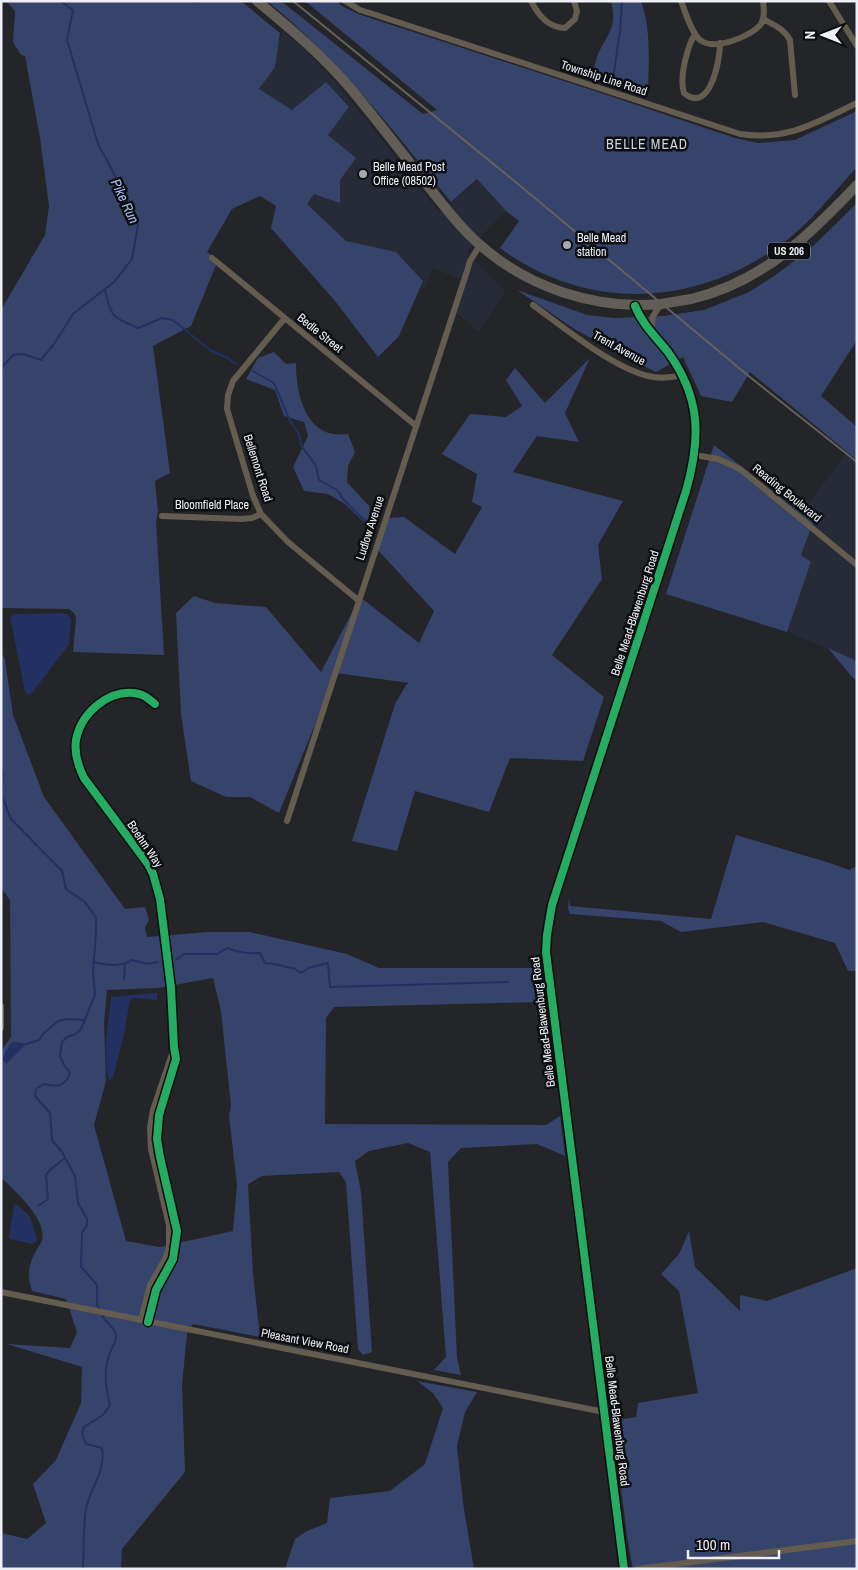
<svg xmlns="http://www.w3.org/2000/svg" width="858" height="1570" font-family="'Archivo Narrow',sans-serif">
  <style>
    .built { fill: #272b37 }
    .green { fill: #36436a; fill-rule: evenodd }
    .water { fill: #223162 }
    .lines { fill: none; stroke-linecap: round; stroke-linejoin: round }
    .stream { stroke: #223162; stroke-width: 2 }
    .minor { stroke: #655c50; stroke-width: 6 }
    .highway { stroke: #635d58; stroke-width: 10 }
    .rail { stroke: #64605e; stroke-width: 2 }
    .highway-bridge { stroke: #635d58; stroke-width: 10 }
    .cycleway-casing { stroke: #0c0e11; stroke-width: 11 }
    .cycleway { stroke: #26ab63; stroke-width: 8 }
    .poi-dot { fill: #a7a8ae; stroke: #0c0e11; stroke-width: 2 }
    .labels { text-anchor: middle; stroke-width: 5; stroke-linejoin: round; paint-order: stroke }
    .shield { fill: #0c0e11; stroke: #aaacb1; stroke-width: 1 }
    .shield-label { font-size: 11px; font-weight: bold; fill: #edeff5 }
    .street-label { font-size: 12px; fill: #edeff5; stroke: #0c0e11 }
    .poi-label { font-size: 12px; fill: #edeff5; stroke: #0c0e11; text-anchor: start }
    .neighbourhood-label { font-size: 14px; letter-spacing: 1px; fill: #cdd2dc; stroke: #0c0e11 }
    .water-label { font-size: 14px; font-style: italic; fill: #abbff2; stroke: #0c0e11 }
  </style>
  <rect width="100%" height="100%" fill="#242529"/>
  <path class="built" d="M283,31L309,54L339,86L439,212L478,181L506,211L466,252L506,291L478,332L456,312L466,281L432,268L425,289L407,280L348,246L304,205L259,93Z
    M847,452L857,460V661L787,632L811,563L801,555L813,523L801,514Z"/>
  <path class="green" d="M6,1H200L193,4L202,1H241L280,33L275,67L259,89L292,110L326,82L349,107L328,135L356,158L340,180V203L314,194L307,204L346,241L396,252L423,281L399,336L378,357L335,301L271,228L276,206L260,196L232,209L207,252L218,260L191,326L153,346L170,473L155,481L158,513L156,521L164,655L73,652L76,618L74,613L69,609L1,608V310L45,235L49,206L40,138L25,56L21,55L13,42L15,11Z
    M267,1H281L423,114L437,110L305,1H337L342,6L358,14L607,95L735,138L758,143L795,140L857,111V167C832,194 809,225 779,246C693,307 587,312 500,248L519,221L506,211L477,179L451,202C394,131 337,58 267,1Z
    M611,1H641C651,29 649,61 648,89L593,73C595,66 596,57 600,50C610,30 617,26 611,1Z
    M857,203V340L821,396L857,427V460L750,372L732,402L701,396L683,357L656,372L615,352L573,328L517,290L587,315L614,318L663,316L704,310L749,292L774,276L809,250Z
    M274,352L286,364L296,363C296,385 301,418 322,430C330,435 339,435 348,434L355,452L348,466L347,482L370,507L368,526L345,504L328,494L304,491L293,467L308,436L304,422L284,416L275,390L246,379L258,358Z
    M590,358L565,413L579,442L537,436L513,472L623,501L598,545L602,579L552,655L604,697L583,761L510,758L489,812L415,791L397,851L352,841L395,704L406,685L409,683L336,673L279,813L250,797H226L191,781L181,714L176,613L194,596L215,603L266,607L321,672L360,597L419,643L434,611L377,549L387,518L404,517L455,554L482,507L472,502L477,474L442,454L470,414L506,417L522,406L506,380L515,368L545,403Z
    M714,445L813,523L801,555L811,562L787,632L666,594Z
    M828,648L857,661V680L853,678Z
    M1,652L5,660L13,715L44,797L125,909L145,907L149,920L145,927L147,937L208,932H250L347,954L379,968H538L543,1002L334,1007L326,1018L325,1124L546,1125L560,1116L565,1156L537,1144L461,1148L448,1162L457,1358L461,1375L434,1370L446,1357L430,1152L408,1143L369,1151L355,1161L361,1192L372,1352L363,1355L358,1349L346,1182L339,1172L262,1176L248,1184L253,1274L260,1337L193,1324L187,1334L182,1385L185,1472L122,1549L121,1569H1V1533L27,1539L46,1523L33,1484L56,1460L81,1403L82,1367L7,1344L70,1348L77,1332L66,1299L32,1291C27,1276 28,1265 36,1251C38,1247 41,1244 42,1240C48,1221 15,1190 1,1178V1051L11,1037L10,900L1,888ZM213,978L221,1011L231,1106L229,1116L237,1185L233,1231L174,1244V1225L172,1218L170,1219L172,1232V1245L160,1247L126,1241L94,1125L106,1081L104,1023L107,990L158,988Z
    M736,835L830,863L849,870L857,866V971H848L835,943L763,922L681,932L661,921L570,914L568,909L569,897L570,906L711,919Z
    M689,1231L695,1267L740,1311V1295L767,1301L857,1268V1569H633L628,1542L612,1421L636,1417L638,1403L698,1393L679,1291L661,1274L679,1254Z
    M417,1381L477,1392L465,1412L457,1446L463,1503L474,1569H285L295,1539L307,1531L327,1523L330,1498L390,1491L425,1464L443,1408L433,1393Z"/>
  <path class="water" d="M63,613L68,615L71,619L69,644L32,693L28,695L25,692L10,617L14,614Z
    M154,993H157V1000L133,998L130,1000L124,1034L113,1077L109,1081C101,1054 109,1025 111,997Z
    M14,1042L23,1043L24,1046L6,1064L2,1059L10,1044Z
    M16,1204L29,1215L37,1238L36,1242L32,1244L10,1239L9,1237L14,1205Z"/>
  <g class="lines">
    <path class="stream" d="M613,79L620,31L622,1
      M105,290C111,318 113,317 138,328L162,318L173,320L210,350L228,358L236,364
      M1,371L2,367L13,355L23,354L41,360L54,344L73,314L114,282L132,259L138,225L132,210L106,158L99,147L67,40L73,10L60,1
      M253,371L274,383L290,421L299,434L301,445L316,466L319,480L337,490L343,499L373,529
      M1,659V657
      M1,766L3,772L2,796L11,819L62,871L66,889L85,902L96,918V933L93,971L95,995L81,1029L76,1034L67,1037L62,1042L60,1056L64,1065L70,1073C66,1087 56,1087 44,1084L36,1089L35,1096L50,1113L52,1140L62,1152L75,1176L78,1203L87,1219V1225L82,1233L81,1267L97,1285V1304L100,1311
      M176,960L184,954H217L227,948C237,952 249,954 260,953L265,963C276,963 283,967 294,968L299,972H303L308,968L328,963L330,987L508,982
      M94,962C105,965 121,967 132,960L147,964L158,962
      M124,979L125,965
      M23,1045L39,1040L44,1033L58,1021L68,1019L84,1020
      M38,1206L48,1199L46,1175L51,1169L65,1158
      M83,1569C84,1549 83,1528 86,1509C90,1488 106,1472 102,1448L86,1444L82,1434L84,1427L103,1415L110,1405C106,1388 103,1373 109,1356C110,1350 116,1343 116,1338C117,1329 106,1323 102,1315"/>
    <path class="minor" d="M345,1L360,10L373,14L740,134C788,141 815,123 857,103
      M531,1C538,15 548,28 565,28L575,19L577,11L574,1
      M681,1C685,11 692,34 700,40C714,51 751,37 761,24C765,17 764,9 763,1
      M829,1L857,46
      M763,19C774,25 784,29 790,40L795,95
      M695,34C687,47 679,78 684,93C710,115 720,60 720,43
      M212,258L415,425
      M533,305C563,327 612,367 648,376C660,379 670,378 682,375
      M284,319L233,381L228,395L227,409L253,496L261,514L288,542L358,600
      M651,332L653,316L661,304
      M695,455L718,459L740,469L857,565
      M162,516L241,519L252,518L261,514
      M287,821L467,271L470,261L480,245
      M1,1006V1028
      M1,1292L604,1412
      M141,1320L150,1285L165,1259L169,1248V1225L151,1149L150,1128L153,1110L174,1048
      M148,1322L156,1290L173,1259L177,1231L160,1157L157,1139L159,1115L176,1059L174,1047L171,988L160,899L153,874L148,864L84,778C78,766 74,754 76,740C81,713 110,687 139,694C145,695 150,700 155,704
      M624,1569L546,952L547,935L552,905L686,491C701,438 701,398 668,352C656,337 642,324 635,306
      M638,1569L857,1541"/>
    <path class="highway" d="M257,1C291,29 323,56 351,89C376,119 400,150 424,181C442,203 458,226 479,244C528,288 596,310 661,304
      M691,299C762,282 808,237 857,185"/>
    <path class="rail" d="M293,1L512,179L751,378L857,462"/>
    <path class="highway-bridge" d="M661,304L691,299"/>
    <defs>
      <path id="cycleway" d="M148,1322L156,1290L173,1259L177,1231L160,1157L157,1139L159,1115L176,1059L174,1047L171,988L160,899L153,874L148,864L84,778C78,766 74,754 76,740C81,713 110,687 139,694C145,695 150,700 155,704
        M624,1569L546,952L547,935L552,905L686,491C701,438 701,398 668,352C656,337 642,324 635,306"/>
    </defs>
    <use href="#cycleway" class="cycleway-casing"/>
    <use href="#cycleway" class="cycleway"/>
  </g>
  <g class="poi-dot">
    <circle cx="363" cy="174" r="5"/>
    <circle cx="567" cy="245" r="5"/>
  </g>
  <g class="labels">
    <rect class="shield" x="768" y="242.5" width="42" height="17" rx="4"/>
    <g class="shield-label">
      <text x="789" y="255">US 206</text>
    </g>
    <g class="street-label">
      <text transform="translate(604 78) rotate(18)" y="4">Township Line Road</text>
      <text transform="translate(320 333) rotate(39)" y="4">Bedle Street</text>
      <text transform="translate(619 348) rotate(29)" y="4">Trent Avenue</text>
      <text transform="translate(258 468) rotate(72)" y="4">Bellemont Road</text>
      <text transform="translate(787 493) rotate(39)" y="4">Reading Boulevard</text>
      <text x="212" y="509">Bloomfield Place</text>
      <text transform="translate(370 528) rotate(-72)" y="4">Ludlow Avenue</text>
      <text transform="translate(635 613) rotate(-72)" y="4">Belle Mead-Blawenburg Road</text>
      <text transform="translate(145 844) rotate(56)" y="4">Boehm Way</text>
      <text transform="translate(543 1022) rotate(-97)" y="4">Belle Mead-Blawenburg Road</text>
      <text transform="translate(305 1341) rotate(11)" y="4">Pleasant View Road</text>
      <text transform="translate(617 1421) rotate(83)" y="4">Belle Mead-Blawenburg Road</text>
    </g>
    <g class="poi-label">
      <text x="373" y="171">Belle Mead Post<tspan x="373" dy="14">Office (08502)</tspan></text>
      <text x="577" y="242">Belle Mead<tspan x="577" dy="14">station</tspan></text>
    </g>
    <g class="neighbourhood-label">
      <text x="647" y="149">BELLE MEAD</text>
    </g>
    <g class="water-label">
      <text transform="translate(125 201) rotate(65)" y="5">Pike Run</text>
    </g>
  </g>
  <rect width="858" height="1570" fill="none" stroke="#edeff5" stroke-width="5"/>
  <g transform="translate(823 35) rotate(270)" stroke="#0c0e11" stroke-width="4" paint-order="stroke">
  <path d="M0-4L9 19L0 12L-9 19Z" fill="#edeff5"/>
  <text y="-8" font-size="14" font-weight="bold" text-anchor="middle" fill="#edeff5">N</text>
  </g>
  <path d="M688 1550v8h91v-8" fill="none" stroke="#edeff5" stroke-width="2.5"/>
  <text x="696" y="1550" font-size="15" fill="#edeff5" stroke="#0c0e11" stroke-width="4" paint-order="stroke">100 m</text>
</svg>
